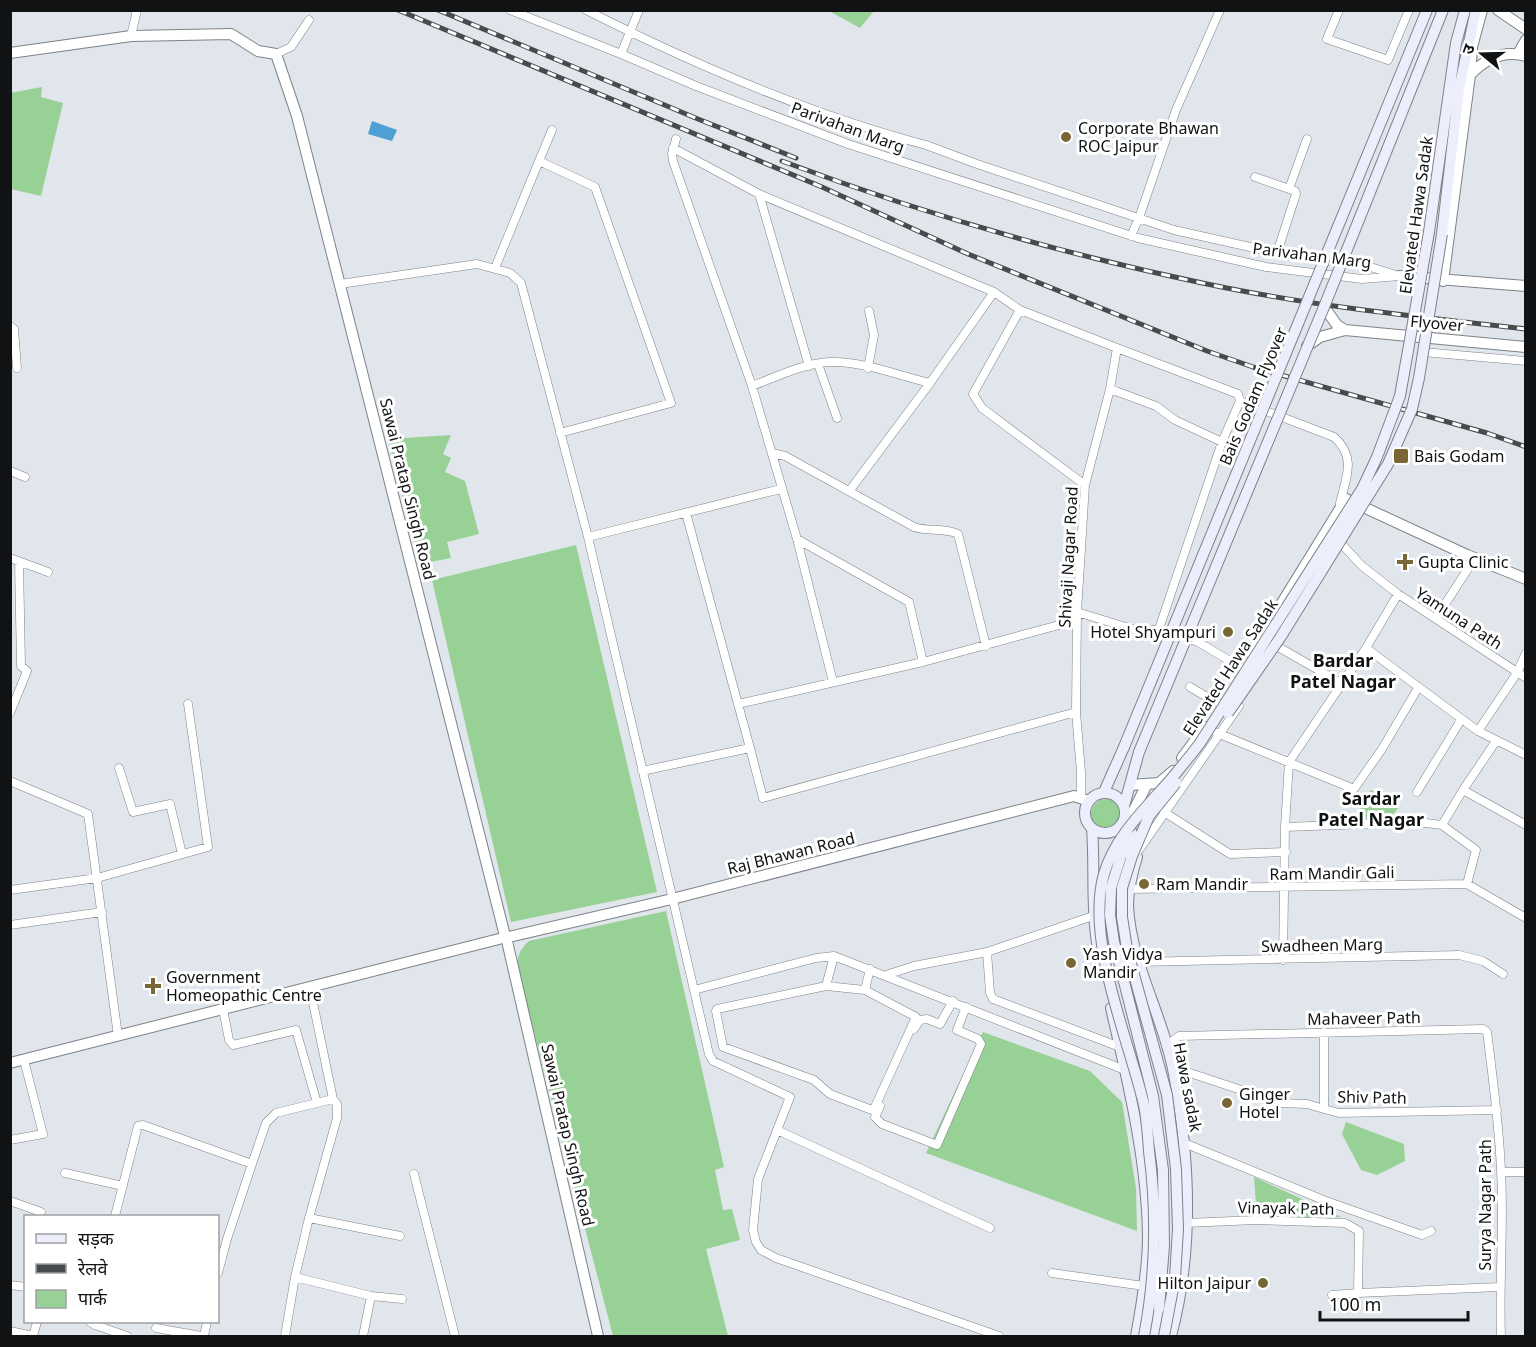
<svg xmlns="http://www.w3.org/2000/svg" width="1536" height="1347" font-family="'Noto Sans','Noto Sans Devanagari',sans-serif">
  <style>
    .green { fill: #98d196 }
    .water { fill: #4ea0d4 }
    .lines { fill: none; stroke-linecap: round; stroke-linejoin: round }
    .minor-casing { stroke: #7d8288; stroke-width: 9 }
    .tertiary-casing { stroke: #7d8288; stroke-width: 12 }
    .secondary-casing { stroke: #7d8288; stroke-width: 12 }
    .minor { stroke: #fff; stroke-width: 8 }
    .tertiary { stroke: #fff; stroke-width: 10 }
    .secondary { stroke: #eceefc; stroke-width: 10 }
    .rail-casing { stroke: #484b4e; stroke-width: 5 }
    .rail { stroke: #fff; stroke-width: 3; stroke-dasharray: 9; stroke-linecap: butt }
    .secondary-bridge-casing { stroke: #7d8288; stroke-width: 12; stroke-linecap: butt }
    .secondary-bridge { stroke: #eceefc; stroke-width: 10 }
    .poi-dot { fill: #786735; stroke: #fff; stroke-width: 2 }
    .labels { text-anchor: middle; stroke-width: 6; stroke-linejoin: round; paint-order: stroke }
    .street-label { font-size: 16px; fill: #101213; stroke: #fff }
    .poi-label { font-size: 16px; fill: #101213; stroke: #fff; text-anchor: start }
    .neighbourhood-label { font-size: 18px; font-weight: bold; fill: #101213; stroke: #fff }
  </style>
  <rect width="100%" height="100%" fill="#e0e6eb"/>
  <path class="green" d="M829,11H874L860,28Z
    M42,87L41,97L63,103L41,196L11,189L10,93Z
    M451,435L443,454L451,458L445,472L465,481L479,534L447,542L451,558L420,564L388,439Z
    M576,545L657,892L511,922L432,580Z
    M1371,790L1398,808L1391,818L1360,819L1361,802Z
    M1091 814a15 15 0 1 1 30 0a15 15 0 1 1-30 0Z
    M666,911L724,1167L715,1170L723,1210L732,1209L740,1240L706,1249L728,1336H613L517,967C518,955 519,950 529,941Z
    M983,1032L1090,1071L1122,1102L1136,1188L1137,1231L926,1153Z
    M1346,1122L1404,1144L1405,1161L1377,1175L1361,1170L1342,1134Z
    M1254,1177L1341,1217L1301,1219L1257,1217Z"/>
  <path class="water" d="M372,121L397,130L392,141L368,134Z"/>
  <g class="lines">
    <defs>
      <path id="minor" d="M510,10L621,54L696,86L848,144L1138,238L1266,267L1362,279L1400,276
        M586,10C695,65 808,114 926,145L977,164L1174,230L1290,256L1364,265L1396,275
        M1339,10L1327,39L1388,60L1409,10
        M131,36L137,10
        M276,54L291,47L309,20
        M621,54L639,10
        M676,139L672,154L673,161L752,386L797,539L833,682
        M673,148L759,194L994,292L930,383
        M539,161L552,130
        M1255,177L1295,191L1296,194L1277,253
        M1289,189L1307,139
        M759,194L809,366
        M1131,236L1139,218L1176,110L1220,10
        M495,268L539,161L595,187L671,403L560,433
        M340,284L477,264L510,273L521,283L588,537L781,489
        M994,292L1020,310L1117,348L1110,389L1085,485L1077,612L1076,712L1081,772V798
        M1020,310L973,394L982,408L1085,485
        M10,326L14,329L17,368
        M1423,352L1526,361
        M818,364L837,418
        M868,368L874,335L869,311
        M752,386C776,377 804,363 831,362C862,361 900,376 930,383L850,490
        M1110,389L1156,406L1175,420L1222,442
        M1240,401L1334,437C1357,457 1346,478 1340,503
        M772,453L785,456L914,527C928,532 945,527 958,534L986,646
        M10,471L25,477
        M588,537L709,1054L713,1061L790,1097L758,1179L753,1230L756,1242L761,1250L776,1258L999,1336
        M797,539L909,602L923,662
        M1337,539L1362,566L1398,594L1526,678
        M10,558L48,572
        M1436,618L1475,558
        M1159,629L1198,642L1242,668
        M1273,644L1343,684
        M1366,648L1478,731L1517,673L1526,653
        M1190,687L1219,704
        M738,704L923,662L1070,622L1077,612L1142,632L1159,629L1222,442L1240,401L1238,394L1117,348
        M10,713L27,671L21,666L19,562
        M1478,731L1526,755
        M1217,733L1354,789L1382,749L1418,688
        M750,748L763,798L1076,712
        M119,768L133,812L170,804L182,854
        M642,771L750,748L686,513
        M10,781L88,814L118,1036
        M1463,790L1526,825
        M1417,792L1461,720
        M1164,808V812L1230,854L1286,852
        M1442,825L1463,790L1496,741
        M1285,827L1418,822L1442,825L1476,850L1467,884
        M1139,850L1239,706
        M1129,889L1467,884L1526,918
        M10,890L97,878L208,847L188,704
        M10,925L102,912
        M987,952L990,993L993,999L1120,1047
        M834,956L826,986L717,1009L716,1011L723,1047L814,1080L830,1094L872,1110L874,1109L916,1017L865,990L870,969
        M1283,960L1285,827L1289,762L1366,648L1398,594
        M1138,962L1459,955L1483,961L1503,974
        M886,975L914,966L987,952L1093,916
        M826,986L865,990
        M310,988L333,1099
        M694,990L816,958L834,956L1125,1070
        M223,1009L229,1040L233,1045L296,1030L317,1103
        M914,1029L920,1020L927,1019L940,1024L953,1001
        M1324,1032V1109L1339,1113L1497,1110
        M1166,1046L1179,1036L1483,1029L1487,1032C1493,1078 1499,1124 1501,1170C1504,1226 1499,1281 1501,1336
        M1172,1067L1280,1103L1307,1104L1324,1109
        M880,1106L875,1117L882,1124L937,1145L981,1044L978,1039L957,1030L966,1007
        M777,1130L990,1228
        M10,1140L43,1134L24,1060
        M1184,1143L1326,1201L1422,1235L1431,1231
        M1501,1172H1526
        M65,1173L123,1186
        M414,1174L455,1336
        M10,1201L41,1212
        M115,1216L138,1126L143,1125L252,1164L266,1123L276,1113L333,1099L337,1104V1118L309,1218L295,1277L285,1336
        M309,1218L400,1236
        M1186,1223L1256,1220L1345,1223L1359,1231L1358,1293L1499,1287
        M218,1273L227,1239L252,1164
        M1052,1273L1144,1286
        M295,1277L371,1296L363,1336
        M10,1285L26,1287
        M1332,1295L1358,1293
        M371,1296L402,1299
        M90,1322L95,1325L127,1336
        M156,1328L201,1336
        M10,1331L33,1336
        M33,1336L37,1322
        M204,1336L207,1322"/>
      <path id="tertiary" d="M1498,10L1526,29
        M10,53L131,36L231,34L258,51L276,54L297,116L504,932
        M1518,54L1526,40
        M1470,75C1485,59 1504,50 1526,56
        M1400,276L1526,286
        M1443,281L1470,75L1472,47L1482,10
        M1324,307L1337,325L1345,330
        M1307,346L1320,337L1345,330L1526,347
        M1251,653L1346,499L1467,555L1526,579
        M1182,758L1205,727
        M1130,785L1159,783L1173,771
        M1128,822L1147,784
        M509,937L672,899L1074,796L1089,801
        M507,941L598,1336
        M10,1063L499,939"/>
      <path id="secondary" d="M1429,232L1456,43L1465,10
        M1442,234L1459,89L1476,10
        M1104,792L1124,747
        M1085 813a20 20 0 1 1 40 0a20 20 0 1 1-40 0Z
        M1124,806L1139,752
        M1125,814L1132,834
        M1092,828C1095,867 1091,905 1097,943
        M1137,857C1132,873 1128,889 1128,906C1131,964 1162,1013 1173,1069C1190,1157 1194,1250 1171,1336
        M1111,1008C1128,1082 1147,1159 1148,1236C1148,1269 1142,1304 1136,1336
        M1153,1336L1159,1308"/>
    </defs>
    <use href="#minor" class="minor-casing"/>
    <use href="#tertiary" class="tertiary-casing"/>
    <use href="#secondary" class="secondary-casing"/>
    <use href="#minor" class="minor"/>
    <use href="#tertiary" class="tertiary"/>
    <use href="#secondary" class="secondary"/>
    <defs>
      <path id="rail" d="M398,10L822,187L968,254L1207,351L1253,367L1487,433L1526,447
        M438,10L698,119L796,158
        M782,161C920,213 1063,254 1207,284C1312,306 1419,317 1526,329"/>
    </defs>
    <use href="#rail" class="rail-casing"/>
    <use href="#rail" class="rail"/>
    <defs>
      <path id="secondary-bridge" d="M1228,713L1280,638L1388,464L1412,409L1419,378L1442,234
        M1124,747L1427,10
        M1139,752L1324,307L1443,10
        M1135,836L1121,856L1111,888L1110,915L1114,942L1153,1096L1163,1170L1164,1246L1159,1308
        M1144,1336C1156,1274 1157,1213 1149,1151C1148,1136 1147,1120 1144,1105C1129,1040 1085,940 1104,874C1115,836 1146,808 1172,778C1181,767 1191,755 1200,743L1362,489L1377,457L1400,396L1429,232
        M1164,1336L1175,1278L1178,1229L1176,1169L1167,1095L1127,949L1122,917V888L1132,856L1149,816L1176,783"/>
    </defs>
    <use href="#secondary-bridge" class="secondary-bridge-casing"/>
    <use href="#secondary-bridge" class="secondary-bridge"/>
  </g>
  <g class="poi-dot">
    <circle cx="1066" cy="137" r="6"/>
    <rect x="1393" y="448" width="16" height="16" rx="3"/>
    <path d="M1402 553h6v6h6v6h-6v6h-6v-6h-6v-6h6z"/>
    <circle cx="1228" cy="632" r="6"/>
    <circle cx="1144" cy="884" r="6"/>
    <circle cx="1071" cy="963" r="6"/>
    <path d="M150 977h6v6h6v6h-6v6h-6v-6h-6v-6h6z"/>
    <circle cx="1227" cy="1103" r="6"/>
    <circle cx="1263" cy="1283" r="6"/>
  </g>
  <g class="labels">
    <g class="street-label">
      <text transform="translate(848 127) rotate(20)" y="6">Parivahan Marg</text>
      <text transform="translate(1416 215) rotate(-82)" y="6">Elevated Hawa Sadak</text>
      <text transform="translate(1312 255) rotate(7)" y="6">Parivahan Marg</text>
      <text transform="translate(1437 323) rotate(5)" y="6">Flyover</text>
      <text transform="translate(1253 396) rotate(-67)" y="6">Bais Godam Flyover</text>
      <text transform="translate(408 489) rotate(76)" y="6">Sawai Pratap Singh Road</text>
      <text transform="translate(1068 557) rotate(-87)" y="6">Shivaji Nagar Road</text>
      <text transform="translate(1459 618) rotate(33)" y="6">Yamuna Path</text>
      <text transform="translate(1230 667) rotate(-57)" y="6">Elevated Hawa Sadak</text>
      <text transform="translate(791 853) rotate(-14)" y="6">Raj Bhawan Road</text>
      <text transform="translate(1332 873) rotate(-1)" y="6">Ram Mandir Gali</text>
      <text transform="translate(1322 945) rotate(-1)" y="6">Swadheen Marg</text>
      <text transform="translate(1364 1018) rotate(-1)" y="6">Mahaveer Path</text>
      <text transform="translate(1188 1087) rotate(79)" y="6">Hawa sadak</text>
      <text transform="translate(1372 1097) rotate(1)" y="6">Shiv Path</text>
      <text transform="translate(568 1135) rotate(77)" y="6">Sawai Pratap Singh Road</text>
      <text transform="translate(1485 1205) rotate(-90)" y="6">Surya Nagar Path</text>
      <text transform="translate(1286 1208) rotate(1)" y="6">Vinayak Path</text>
    </g>
    <g class="poi-label">
      <text x="1078" y="134">Corporate Bhawan<tspan x="1078" dy="18">ROC Jaipur</tspan></text>
      <text x="1414" y="462">Bais Godam</text>
      <text x="1418" y="568">Gupta Clinic</text>
      <text x="1216" y="638" text-anchor="end">Hotel Shyampuri</text>
      <text x="1156" y="890">Ram Mandir</text>
      <text x="1083" y="960">Yash Vidya<tspan x="1083" dy="18">Mandir</tspan></text>
      <text x="166" y="983">Government<tspan x="166" dy="18">Homeopathic Centre</tspan></text>
      <text x="1239" y="1100">Ginger<tspan x="1239" dy="18">Hotel</tspan></text>
      <text x="1251" y="1289" text-anchor="end">Hilton Jaipur</text>
    </g>
    <g class="neighbourhood-label">
      <text x="1343" y="667">Bardar<tspan x="1343" dy="21">Patel Nagar</tspan></text>
      <text x="1371" y="805">Sardar<tspan x="1371" dy="21">Patel Nagar</tspan></text>
    </g>
  </g>
  <rect width="1536" height="1347" fill="none" stroke="#101213" stroke-width="24"/>
  <rect x="24" y="1215" width="195" height="108" fill="#ffffff" stroke="#9fa0a1" stroke-width="1.5"/>
  <rect x="36" y="1234" width="30" height="9" fill="#eceefc" stroke="#9fa0a1" stroke-width="1.5"/>
  <text x="78" y="1245" font-size="18" fill="#101213">सड़क</text>
  <rect x="36" y="1264" width="30" height="9" fill="#484b4e" stroke="#9fa0a1" stroke-width="1.5"/>
  <text x="78" y="1275" font-size="18" fill="#101213">रेलवे</text>
  <rect x="36" y="1290" width="30" height="18" fill="#98d196" stroke="#9fa0a1" stroke-width="1.5"/>
  <text x="78" y="1305" font-size="18" fill="#101213">पार्क</text>
  <g transform="translate(1482 54) rotate(289)" stroke="#ffffff" stroke-width="4.5" paint-order="stroke">
  <path d="M0-4.5L10 22L0 15L-10 22Z" fill="#101213"/>
  <text y="-9" font-size="16" font-weight="bold" text-anchor="middle" fill="#101213">उ</text>
  </g>
  <path d="M1320 1311v9h148v-9" fill="none" stroke="#101213" stroke-width="3"/>
  <text x="1329" y="1311" font-size="18" fill="#101213" stroke="#ffffff" stroke-width="4.5" paint-order="stroke">100 m</text>
</svg>
